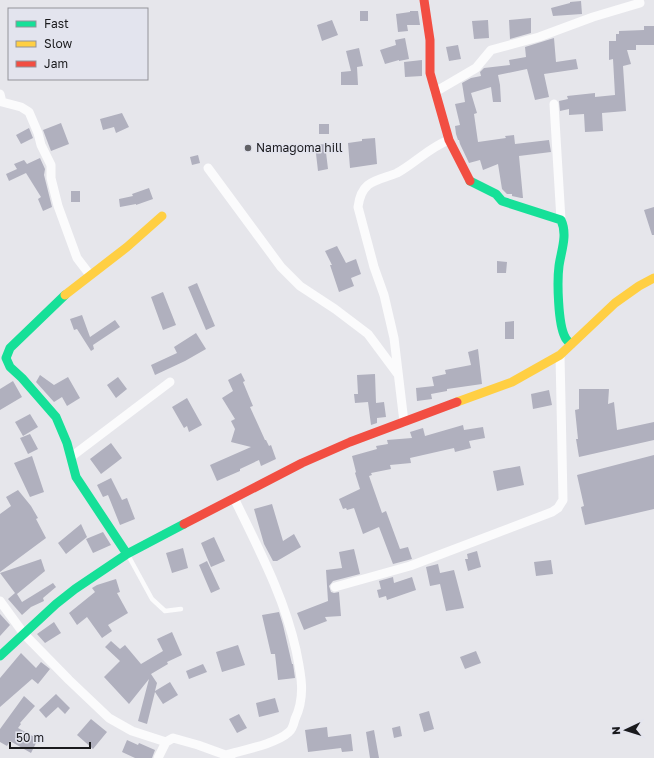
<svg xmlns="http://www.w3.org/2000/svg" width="654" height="758" font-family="'Golos Text',sans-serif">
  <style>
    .building { fill: #b0b0be }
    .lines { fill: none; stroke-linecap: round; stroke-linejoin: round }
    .lane { stroke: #fbfbfc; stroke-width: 4.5 }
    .street { stroke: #fbfbfc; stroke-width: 9 }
    .fast { stroke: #16e098; stroke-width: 9 }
    .slow { stroke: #ffcf43; stroke-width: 9 }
    .jam { stroke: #f24e42; stroke-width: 9 }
    .poi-dot { fill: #616165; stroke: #e3e4ee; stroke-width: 1.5 }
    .labels { text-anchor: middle; stroke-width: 3; stroke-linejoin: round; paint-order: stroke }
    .poi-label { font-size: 12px; fill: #1a1a1d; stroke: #e3e4ee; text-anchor: start }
  </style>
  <rect width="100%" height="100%" fill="#e6e6eb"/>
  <path class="building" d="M581,1L582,14L553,16L551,8L570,3V2Z
    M360,11H368V21H360Z
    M410,11H418L420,25H407L408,31L398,32L396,14L410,12Z
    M531,18V33L510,39L509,20Z
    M332,20L338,35L322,41L317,25Z
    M488,20L489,38L474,39L472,21Z
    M644,26H654V45H636V50H627L631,64L623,66L626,111L602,113L603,131L585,132L584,114L569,115V109L560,111L559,101L568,99L567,96L595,93V97L615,95L613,59L609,60V41H616V34H619V31L644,30Z
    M405,38L409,59L399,61V60L385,64L380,50L396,45L395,40Z
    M554,38L556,62L576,59L578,69L544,74L549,97L535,100L527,69L498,75L500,85L501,102H493L491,87L471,93L477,113L474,114L478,142L506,138L505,136L514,135L515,144L549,140L551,152L519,156L523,198H521L512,196V194H507L502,189L498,164L483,170L480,160L469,163L460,144L459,140H458L456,134L455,126L460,125L455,104L465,102L462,83L471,78L481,76L480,72L484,68L510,65L509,60L526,57L525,47Z
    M458,45L461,59L449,61L446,47Z
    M359,48L363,66L357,67L358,85H341V72L351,71L346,51Z
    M422,60V76L405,77L404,62Z
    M122,113L129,127L116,133L114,127L103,130L100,119Z
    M61,123L69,144L51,151L43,130Z
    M319,124H329V134H319Z
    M29,128L33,138L21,144L16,135Z
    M375,138L377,164L350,168L348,143L362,141V139Z
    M325,144L328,169L318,171L315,145Z
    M198,155L200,163L192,165L190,157Z
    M40,158L45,169L44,175L52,207L43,211L38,199L41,197L26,173L9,181L6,174L17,169L14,164L24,160L27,164Z
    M149,188L153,199L136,205V204L120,207L119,199L133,196L132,194Z
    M71,191H80V202H71Z
    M654,207V235H652L644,210Z
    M337,246L346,263L356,259L361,274L351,278L354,286L339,292L330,265H332L325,251Z
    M497,261L507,262L506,273H497Z
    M197,283L215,326L206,330L188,287Z
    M163,292L176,325L163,330L151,297Z
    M82,315L90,337L115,320L120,327L93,345L94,349L91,351L77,329L74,330L70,319Z
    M514,321V339H505V322Z
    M196,333L206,349L185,361L155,375L151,365L177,353L174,347Z
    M478,349L482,384L447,389V391L431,394L432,399L417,401L416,388L434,386L432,377L446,374L445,370L471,365L468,352Z
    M241,373L245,381L243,382L253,406L250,407L265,440H266L269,446L271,445L276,459L261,466L259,460L240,469V471L217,481L210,465L251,447L231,442L235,429L231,421L235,419L222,398L233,391L228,380Z
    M375,374L376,403L384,402L386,417L377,418V423L371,425L368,402L355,403L354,394H358L357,375Z
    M40,375L54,385L68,377L80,398L67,406L62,397L54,402L36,382Z
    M118,377L127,389L116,398L107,385Z
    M13,381L22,397L0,410V389Z
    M579,389H609L608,404L614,402L617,430L654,422V440L579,457L576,439H578L575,410L579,409Z
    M549,390L552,405L533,409L531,394Z
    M187,398L202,425L189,432L187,426L184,428L172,407Z
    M30,414L38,427L23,436L15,422Z
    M463,425L464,430L483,427L485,438L469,441L471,448L455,452L454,448L410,458L411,463L390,465L391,469L371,473L372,475L369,476L382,513L386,511L400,549L408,547L412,559L393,564L379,527L363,534L354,508L347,510L346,508L343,509L339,499L360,489L355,473L356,472L352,456L377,449L376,446L388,444L387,440L412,438L410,432L423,428L425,436Z
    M30,434L38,449L28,454L20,438Z
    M111,443L122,458L101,474L90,459Z
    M654,455V509L585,525L581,507L584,506L577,475Z
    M32,456L44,492L30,497L14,463Z
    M520,466L524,485L497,491L493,471Z
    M111,478L122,500L127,498L135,519L120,525L108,495L103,497L97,485Z
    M18,490L31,506L38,518L36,519L46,538L0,572V514L11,506L6,497Z
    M272,504L283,541L294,534L301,547L277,561H273L264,544L254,509Z
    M81,524L87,537L66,554L58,543Z
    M103,532L111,545L93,553L86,539Z
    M214,537L225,561L211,567L201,543Z
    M183,548L188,568L172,573L166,553Z
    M354,549L360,574L333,581L329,586L331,592L334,593L339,592L341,616L325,617L327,621L304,630L297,613L328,601L326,570L342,568L339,552Z
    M477,551L481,567L468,571L465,559H468L467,554Z
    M41,559L45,571L17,594L22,602L53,583L56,587L43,598L44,601L31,607L22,615L8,599L15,593L0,573Z
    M551,560L553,574L536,576L534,562Z
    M207,561L220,589L211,593L199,565Z
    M438,564L440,573L454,570L464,608L446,611L440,584L430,586L426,567Z
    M393,577L394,583L412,577L416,590L387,600L386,596L379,598L377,590L381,589L379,581Z
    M116,579L120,592L117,593L128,613L108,625L112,631L102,638L87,617L77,625L69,613L95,592L92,588L97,585Z
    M279,612L283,625L292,664H293L295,678L278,680L275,654H271L262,615Z
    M0,614L10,625L0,636Z
    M54,622L61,633L45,643L37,634Z
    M172,632L182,655L167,662L168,664L151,674L157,683L155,691L170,682L178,695L163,704L155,692L147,724L138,721L149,679L129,704L104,677L120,661L105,647L111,641L120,649L125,645L141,664L163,651L157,639Z
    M238,645L245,665L222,672L216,652Z
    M476,651L481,663L465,669L460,657Z
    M21,653L36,668L41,662L50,669L38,684L32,679L0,707V678Z
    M203,664L207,672L189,679L186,671Z
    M56,694L70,708L65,714L58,707L46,718L39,710Z
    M24,696L35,706L20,723L21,724L18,728L38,739L31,753L10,741L7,746L0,742V729Z
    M275,698L279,712L259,717L256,703Z
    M429,711L434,729L424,732L419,714Z
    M239,714L247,728L237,733L229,719Z
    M91,719L107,732L93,749L77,735Z
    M400,726L402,736L394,738L392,728Z
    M327,727L328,737L351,734L353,751L342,752L341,748L308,752L305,730Z
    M374,730L379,758H370L366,732Z
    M127,740L138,745L139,743L155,750L152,758H135L122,752Z"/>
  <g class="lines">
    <path class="lane" d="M128,555L152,599L165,611L181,609"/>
    <path class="street" d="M435,92L476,68L491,50L539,37L593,17L640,3L639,0
      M0,94L2,102L21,107L29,112L38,133L41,145L51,165V178L58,206L77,258L90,275
      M554,104L561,220
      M208,168L281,267L300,286L335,309L368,334L397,373
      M404,422L394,338L384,295L374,267L358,207C359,199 362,190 368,185C376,179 388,177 397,173C415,163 430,147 449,140
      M71,457L170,382
      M335,587L410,566L552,512L558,508L563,500L560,355
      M0,601L24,634L69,680L109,718L132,731L166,742L173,738L198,745L231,757
      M226,755C243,750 276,744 289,732C292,730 294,723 295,719C306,696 301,674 296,650C284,596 258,548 234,498
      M158,758L166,742"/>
    <path class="fast" d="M470,181L496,194L502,201L561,220C568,235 561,251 559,266C557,281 558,324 565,337C566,340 569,342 571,344
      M65,295L10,348L6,358L10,367L22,378L56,417L67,443L76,477L127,554
      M0,656L56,604L75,589L127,554L184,524"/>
    <path class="slow" d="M65,295L127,247L162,216
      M457,402L512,382L560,355L615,303L639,286L654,278"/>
    <path class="jam" d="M424,0L430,40V73L449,140L470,181
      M184,524L302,463L350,442L457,402"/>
  </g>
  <circle class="poi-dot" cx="248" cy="148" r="4"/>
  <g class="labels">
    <g class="poi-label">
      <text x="256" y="152">Namagoma hill</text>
    </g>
  </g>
  <rect x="8" y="8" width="140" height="72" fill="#e3e4ee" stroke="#93939a"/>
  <rect x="16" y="21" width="20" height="6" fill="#16e098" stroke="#93939a"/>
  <text x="44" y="28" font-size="12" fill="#1a1a1d">Fast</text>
  <rect x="16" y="41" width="20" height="6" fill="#ffcf43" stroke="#93939a"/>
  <text x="44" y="48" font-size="12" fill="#1a1a1d">Slow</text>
  <rect x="16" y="61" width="20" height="6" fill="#f24e42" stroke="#93939a"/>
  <text x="44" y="68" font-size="12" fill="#1a1a1d">Jam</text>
  <g transform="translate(626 730) rotate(266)" stroke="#e3e4ee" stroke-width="3" paint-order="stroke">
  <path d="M0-3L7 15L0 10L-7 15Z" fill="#1a1a1d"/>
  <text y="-6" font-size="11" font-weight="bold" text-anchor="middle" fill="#1a1a1d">N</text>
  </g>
  <path d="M10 742v6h80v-6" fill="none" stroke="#1a1a1d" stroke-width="2"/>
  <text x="16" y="742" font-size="12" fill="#1a1a1d" stroke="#e3e4ee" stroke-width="3" paint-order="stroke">50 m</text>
</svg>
